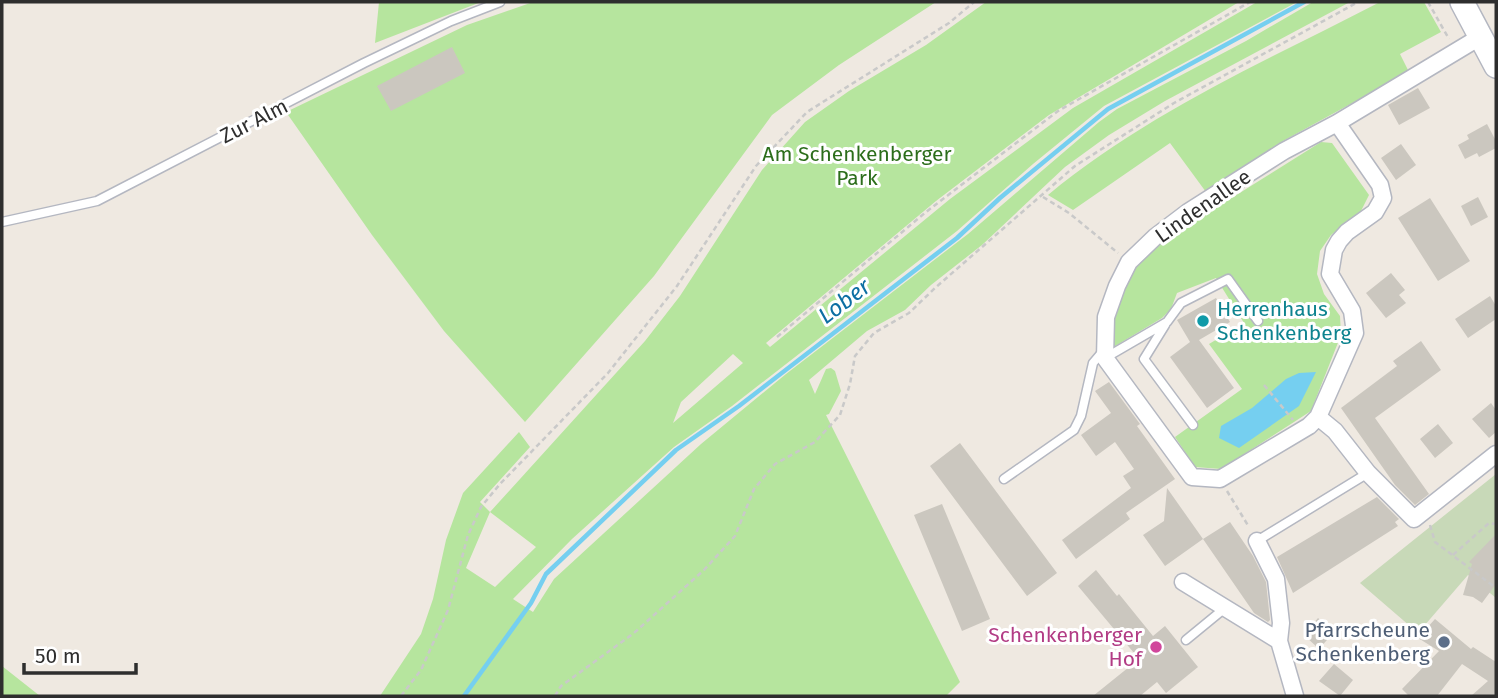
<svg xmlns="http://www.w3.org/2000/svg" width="1498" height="698" font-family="'Fira Sans',sans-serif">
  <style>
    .green { fill: #b6e59e; fill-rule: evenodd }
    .cemetery { fill: #c8d9b8 }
    .water { fill: #75cff0 }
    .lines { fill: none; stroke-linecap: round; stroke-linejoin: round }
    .stream { stroke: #75cff0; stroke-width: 4.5 }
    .building { fill: #cbc7bf }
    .lane-casing { stroke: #b4b7c1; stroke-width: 11 }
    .street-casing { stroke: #b4b7c1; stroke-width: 19 }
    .secondary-casing { stroke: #b4b7c1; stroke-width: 26 }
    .path { stroke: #c9c9c9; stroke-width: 2.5; stroke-dasharray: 5 3.5; stroke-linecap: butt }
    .lane { stroke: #fff; stroke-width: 8 }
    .street { stroke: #fff; stroke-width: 16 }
    .secondary { stroke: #fff; stroke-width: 23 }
    .culture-dot { fill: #0f9aa8; stroke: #fff; stroke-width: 2.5 }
    .service-dot { fill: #5c6f8a; stroke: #fff; stroke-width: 2.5 }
    .hotel-dot { fill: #d1479c; stroke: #fff; stroke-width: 2.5 }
    .labels { text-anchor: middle; stroke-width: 6; stroke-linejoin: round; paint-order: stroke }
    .street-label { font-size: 21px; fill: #2e2e2e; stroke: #fff }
    .park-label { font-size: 21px; fill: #2c6e1b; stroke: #fff }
    .culture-label { font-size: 21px; fill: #0d838f; stroke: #fff; text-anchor: start }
    .service-label { font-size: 21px; fill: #4e5e75; stroke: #fff; text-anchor: end }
    .hotel-label { font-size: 21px; fill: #b23c85; stroke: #fff; text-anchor: end }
    .water-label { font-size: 23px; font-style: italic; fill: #0d6fa3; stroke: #fff }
  </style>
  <rect width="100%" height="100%" fill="#efe9e1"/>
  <path class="green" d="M379,2H481L375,43Z
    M533,2H936L839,65L772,115L654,276L525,422L444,331L372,235L286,112L467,25Z
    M986,2H1239L1049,115L936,201L766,343L770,347L950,199L1073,108L1257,2H1297L1104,106L1033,164L957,231L732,406L674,447L572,539L513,599L533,612L554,579L701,444L786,374L968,234L1099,122L1117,109L1246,41L1313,2H1350L1165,101L1109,135L1065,167L982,245L931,285L905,310L867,331L809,380L815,394L826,369L831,368L835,371L841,391L829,414L826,415L960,682L946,696H380L421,634L433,599L446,540L463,493L519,432L530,447L480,502L490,512L645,341L680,296L762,170L805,122L849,91L926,45ZM733,354L743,363L673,423L681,402ZM490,512L536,547L495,587L466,568Z
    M1380,2H1424L1441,32L1400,54L1409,72L1283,141L1206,192L1170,143L1073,210L1048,195C1147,113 1266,61 1380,2Z
    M1321,142L1332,143L1369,195L1361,211L1331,235L1320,251L1317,274L1324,294L1340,316L1341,335L1311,411L1221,469L1195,467L1175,437L1242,389L1209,344L1244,323L1216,278L1177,293L1171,309L1162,318L1112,348V319L1124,289L1137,266L1163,241Z
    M2,666L40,696H2Z"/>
  <path class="cemetery" d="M1496,474V598L1468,575L1418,633L1360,583Z"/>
  <path class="water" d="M1316,372L1299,406L1239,448L1219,438L1221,426L1252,408L1286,379L1299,373Z"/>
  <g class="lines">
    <path class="stream" d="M464,696L531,603L546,574L676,450L739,406L957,238L1000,198L1108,109L1304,2"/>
  </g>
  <path class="building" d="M452,47L465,73L391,111L377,86Z
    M1418,88L1430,108L1399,125L1388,105Z
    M1487,124L1496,141V148L1479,157L1477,153L1465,159L1458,145L1469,139L1467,135Z
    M1401,144L1416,165L1396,180L1381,158Z
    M1478,197L1488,217L1471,226L1461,206Z
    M1430,198L1470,261L1438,281L1398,218Z
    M1391,273L1405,290L1399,295L1406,303L1386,318L1366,293Z
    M1490,296L1496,306V319L1468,338L1455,319Z
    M1216,298L1230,322L1199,340L1234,388L1207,408L1170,357L1190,342L1177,320Z
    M1421,341L1441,370L1375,418L1429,494L1415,505L1395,485L1341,408L1397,366L1393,361Z
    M1109,382L1140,424L1137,426L1175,479L1126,513L1130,519L1076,559L1062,540L1131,488L1123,476L1134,469L1115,442L1096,456L1081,435L1111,413L1095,391Z
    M1491,403L1496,410V432L1489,438L1472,419Z
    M1438,424L1453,443L1435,458L1420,439Z
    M960,443L1057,573L1027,596L930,466Z
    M1167,488L1203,539L1165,566L1143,535L1164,521Z
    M1377,497L1399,519L1395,522L1398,526L1293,593L1277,557Z
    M942,504L990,619L962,631L914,515Z
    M1230,522L1253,556L1266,582L1270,620L1268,622L1254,613L1203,539Z
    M1496,534V584L1482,603L1473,597L1463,595L1472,564L1469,562Z
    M1096,570L1117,596L1119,594L1153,636L1165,626L1198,667L1166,693L1157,682L1140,696H1093L1139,659L1078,586Z
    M1318,618L1334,632L1319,649L1304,635Z
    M1435,619L1471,649L1473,647L1496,662V696H1471L1488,681L1462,664L1437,696H1409L1402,689L1439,651L1418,638Z
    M1334,664L1353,680L1340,696L1319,681Z"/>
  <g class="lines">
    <defs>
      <path id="lane" d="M2,222L97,201L364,63L451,21L500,2
        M1165,325L1144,359L1193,425
        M1105,358L1167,322L1181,303L1228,279L1258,321
        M1004,479L1074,430L1081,416L1093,363L1104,350
        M1257,541L1368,473
        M1186,640L1225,608"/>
      <path id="street" d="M1337,123L1380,185L1383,198L1375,212L1347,232L1339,241L1334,250L1330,274L1352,311L1355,333L1318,417L1309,426L1220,479L1192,477L1105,358L1106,317L1117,286L1129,262L1155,237L1188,212L1284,151L1337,123L1480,37
        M1318,417L1335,431L1368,473L1414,519L1496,454
        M1257,541L1276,579L1281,623L1279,641
        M1183,582L1279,641L1295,696"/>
      <path id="secondary" d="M1462,2L1496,66"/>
    </defs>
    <use href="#lane" class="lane-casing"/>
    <use href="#street" class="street-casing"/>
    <use href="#secondary" class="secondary-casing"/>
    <path class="path" d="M1428,2L1449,39
      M1043,197L1069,213L1118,253
      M777,337L926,212L1058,111L1250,2
      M1264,385L1293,420
      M1227,491L1249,527
      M1430,525L1435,542L1496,588
      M1453,555L1489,523L1496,524
      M401,696L421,670L448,610L468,535L481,507L500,484L608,373L677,286L756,166L807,112L949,23L974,2
      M555,696L561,686L634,633L704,570L735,536L754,489L775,464L815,442L840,415L850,384L855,356L874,333L909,313L935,288L1075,166L1174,103L1358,2"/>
    <use href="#lane" class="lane"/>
    <use href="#street" class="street"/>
    <use href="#secondary" class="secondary"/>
  </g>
  <circle class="culture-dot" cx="1203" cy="321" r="7"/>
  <circle class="service-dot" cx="1444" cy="642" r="7"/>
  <circle class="hotel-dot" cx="1156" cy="647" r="7"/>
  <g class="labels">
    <g class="street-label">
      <text transform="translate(254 121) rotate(-27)" y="7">Zur Alm</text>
      <text transform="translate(1203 206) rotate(-35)" y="7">Lindenallee</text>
    </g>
    <g class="park-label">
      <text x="857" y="161">Am Schenkenberger<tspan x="857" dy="24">Park</tspan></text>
    </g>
    <g class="culture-label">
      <text x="1217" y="316">Herrenhaus<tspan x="1217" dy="24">Schenkenberg</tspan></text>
    </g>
    <g class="service-label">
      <text x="1430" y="637">Pfarrscheune<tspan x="1430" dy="24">Schenkenberg</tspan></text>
    </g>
    <g class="hotel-label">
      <text x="1142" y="642">Schenkenberger<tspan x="1142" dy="24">Hof</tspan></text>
    </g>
    <g class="water-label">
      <text transform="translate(844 301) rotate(-37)" y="8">Lober</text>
    </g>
  </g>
  <rect width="1498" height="698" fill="none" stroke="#2e2e2e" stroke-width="7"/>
  <path d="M24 663v10h112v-10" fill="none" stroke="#2e2e2e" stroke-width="3.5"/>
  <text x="35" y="663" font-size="21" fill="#2e2e2e" stroke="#ffffff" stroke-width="5" paint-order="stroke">50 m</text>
</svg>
